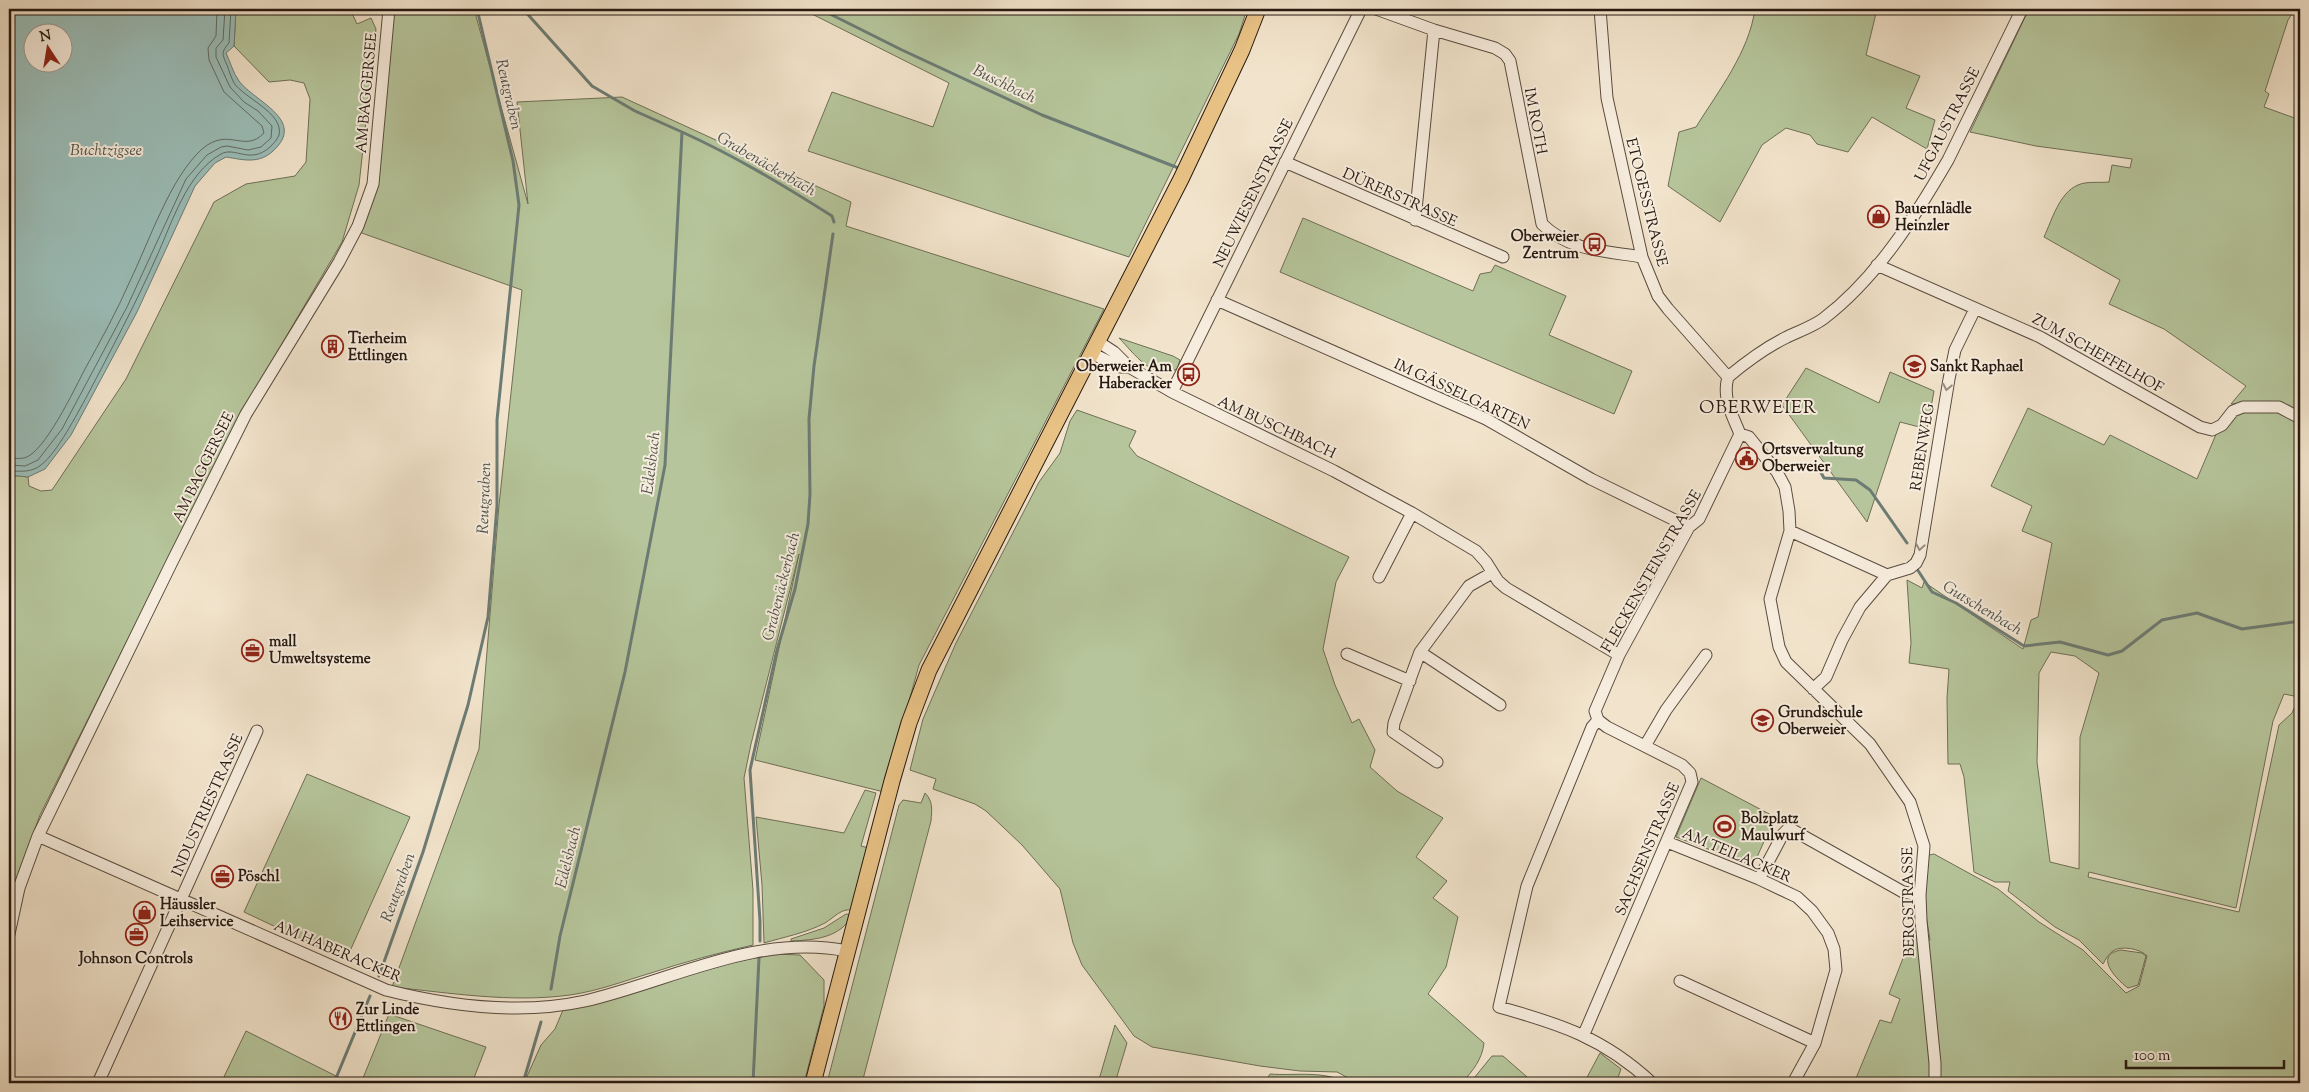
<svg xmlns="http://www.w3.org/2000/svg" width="2309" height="1092" font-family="'Sorts Mill Goudy',serif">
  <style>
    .green { fill: #b6c59b; stroke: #6e6f56; fill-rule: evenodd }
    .water { fill: #9bbeb9; stroke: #6c7c75; fill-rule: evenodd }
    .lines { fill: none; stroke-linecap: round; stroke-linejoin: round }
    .shore { stroke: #606c64; stroke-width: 1 }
    .stream { stroke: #6c7c75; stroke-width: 3 }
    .minor-casing { stroke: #594c3f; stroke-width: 13 }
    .major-casing { stroke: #261910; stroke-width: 17 }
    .minor { stroke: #f7edde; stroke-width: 11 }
    .major { stroke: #e9c286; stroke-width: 15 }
    .oneway { stroke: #998e81 }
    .labels { text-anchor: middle; stroke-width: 4; stroke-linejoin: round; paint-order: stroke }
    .street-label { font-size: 15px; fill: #261910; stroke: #f7edde }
    .poi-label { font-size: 15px; font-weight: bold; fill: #261910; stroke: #f7edde; text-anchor: start }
    .water-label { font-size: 16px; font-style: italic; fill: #4f534b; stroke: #f7edde }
    .quarter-label { font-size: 18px; letter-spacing: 1px; fill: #261910; stroke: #f7edde }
  </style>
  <rect width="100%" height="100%" fill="#f2e4cc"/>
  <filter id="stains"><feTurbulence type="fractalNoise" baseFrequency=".004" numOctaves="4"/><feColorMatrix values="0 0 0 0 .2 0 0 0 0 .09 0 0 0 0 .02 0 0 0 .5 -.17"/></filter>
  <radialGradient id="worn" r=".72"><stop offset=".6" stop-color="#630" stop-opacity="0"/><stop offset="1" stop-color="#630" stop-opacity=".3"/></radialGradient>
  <path class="green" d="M236,9H350L357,24L371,18L376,29L359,185L342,242L241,413L40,815L9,898V475L28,477L29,486L41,491L52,490L126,379L214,202L246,184L295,176L306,162L310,99L304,83L290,80L269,82L234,46Z
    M394,9H474L528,204L517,102L622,97L851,202L846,226L1104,309L919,665L884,792L755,760L799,554L751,744L744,778L753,890V945C718,953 684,962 651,973C624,981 598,991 570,995C511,1003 451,993 392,987L479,749L499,505L522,290L359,232L375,189Z
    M802,9H1247L1239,34L1129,257L808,151L832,92L933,127L949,83Z
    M1755,9H1877L1866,55L1920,76L1906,108L1935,120L1927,149L1872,117L1848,152L1817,144L1810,135L1786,128L1762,145L1720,222L1668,186L1679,132L1696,127C1719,90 1749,52 1755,9Z
    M2029,9H2295L2288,20L2265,91L2269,94L2264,107L2300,120V1083H1939L1928,941L1930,940L1924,902L1929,855L1934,854L1998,889L2039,922L2083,950L2126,993L2139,986L2147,956C2141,949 2121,945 2113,951C2108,954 2106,959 2103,964L2079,940L2055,927L2008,891L2010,882H1995L1974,872L1964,777L1960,764H1948L1947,698L1949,669L1909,663L1911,643L1907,580L1922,588L1924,582L2023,649L2031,620L2038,617L2052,543L2022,531L2032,506L1991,486L2028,408L2104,445L2110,435L2197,479L2217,432L2237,412L2279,402L2231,404L2246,386L2164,329L2109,304L2120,280L2044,237C2052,220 2059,193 2078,185C2086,181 2100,183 2109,182L2112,165L2130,168L2132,159L2036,146L1970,132ZM2051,652L2075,656L2099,673L2080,737L2079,869L2050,862L2037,762L2039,673ZM2284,694L2299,697L2292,713L2279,725L2239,912L2088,877L2089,872L2236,908L2273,721Z
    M1303,218L1473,291L1480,274L1491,272L1495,265L1566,296L1549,335L1632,371L1614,414L1280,272Z
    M1119,338L1173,356L1180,360L1177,369C1153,382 1134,353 1119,338Z
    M1806,368L1879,403L1890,372L1934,391L1927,429L1900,422L1867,522L1782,405Z
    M1077,410L1136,431L1129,446L1137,456L1349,557L1336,582L1323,649L1335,685L1352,723L1359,719L1375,750L1370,767L1397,791L1443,818L1416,857L1447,881L1433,898L1458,917L1446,967L1428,994L1484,1043C1482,1060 1473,1070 1462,1083H1358L1337,1072L1300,1071L1260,1066L1152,1047L1134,1036L1082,965L1073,943L1060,889L1022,845L986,811L975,804L933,789L936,779L910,770L923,719L956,643L1039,482L1060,453L1070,421Z
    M307,774L410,817L346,960L244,912Z
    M1701,778L1775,817L1753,866L1676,837Z
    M865,790L876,793L861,846L869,848L853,910C841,908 835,917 825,923C806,933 784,937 764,943L762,885L756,817L844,833Z
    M925,793C933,801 932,809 931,821L862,1083H827L899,805L903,800L921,803Z
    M846,914L852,915C841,938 814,940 791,941V939L824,928Z
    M1918,920L1931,1083H1854L1880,1020L1891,1023L1900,999L1889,994Z
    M2121,950L2142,953L2146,956L2138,985L2128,988C2116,979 2093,955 2121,950Z
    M774,954L800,955L824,980V1006L804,1083H524L541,1045L555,1029L563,1010L731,963Z
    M389,1014L486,1047L472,1083H361Z
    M1115,1025L1127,1043L1115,1083H1098Z
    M246,1031L350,1083H221Z
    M1600,1053L1621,1069L1616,1083H1584Z
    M1492,1056H1503L1534,1083H1470Z
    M1270,1074C1294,1076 1325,1070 1346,1083H1275L1267,1079Z"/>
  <path class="water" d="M9,9H236L234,46L226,53C230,61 233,73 239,81C255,102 307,120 273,151C259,164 244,160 226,157L215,163L195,186L137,312L71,435L45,469L28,477L9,475ZM32,32H62V62H32Z"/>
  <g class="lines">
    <path class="shore" d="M9,458C13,458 19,459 24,458C44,454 75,388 85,369C101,340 117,311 130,281C149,242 170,178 202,149C229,126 244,154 264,133L262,126L224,92L209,60L208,48L216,36L217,9
      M9,465L25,466L38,460L62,429L127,307L186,179L207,155L221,147L227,146L248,150L261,147L271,138L272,126L258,111L244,102L230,87L216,57V48L223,40L225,9
      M9,471C21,471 31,473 41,465C57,453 77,414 87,396C111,350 135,305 156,258C172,223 186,174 221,154C235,146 250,165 270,147C274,143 277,140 279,135C284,113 244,98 234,83C231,77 229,71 227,65C222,54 221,52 229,43L231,9"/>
    <path class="stream" d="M523,9L592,86L635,111L682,132L665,465L625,672L560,936L551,989
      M820,9L902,50L1042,115L1181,169
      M682,132C735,156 783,185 832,216L834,222
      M1819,469L1824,478L1856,480L1870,490L1907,543
      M1917,569L1932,592L1956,603L2024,646L2060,642L2108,655L2122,651L2162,620L2197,613L2242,629L2300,621
      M760,941V921L750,770L777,650L795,589L808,524L810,494L809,419L814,366L833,234
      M379,976L423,852L468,705L488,617L497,506V420L519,205L513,161L477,9
      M334,1083L370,996
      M523,1083L541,1022
      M753,1083L759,958"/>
    <defs>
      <path id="minor" d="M1376,9L1434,30L1495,48L1505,54L1510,61L1542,224C1569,251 1606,251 1642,257
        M1600,9L1607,98L1642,257L1658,296L1668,309L1728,377
        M1285,162L1503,257
        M1415,220L1434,30
        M1877,265L2040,337L2200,427L2212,430L2222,425L2233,411L2243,407H2279L2300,418
        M1217,300L1486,419L1591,479L1689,527
        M1097,341L1114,352L1129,367L1172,392L1334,471L1412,513L1476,551L1486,562L1498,581L1506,588L1619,655
        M1091,353L1120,367H1129
        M1728,377C1746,362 1765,348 1785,338C1797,332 1812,327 1823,319C1876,279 1915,217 1948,160L2022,9
        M1172,392L1361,9
        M1740,434L1749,437L1777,472L1785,487L1789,511L1790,531L1770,599L1779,647L1786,662L1870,744L1910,802L1924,846L1920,895L1921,921L1935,1063V1083
        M1790,531L1887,575
        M1379,577L1412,513
        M1420,652L1500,705
        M1347,654L1410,681
        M1813,689L1826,677L1842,640L1860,607L1887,575L1910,568L1916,563L1920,555L1949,379L1955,350L1975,309
        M1645,746L1666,710L1706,655
        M1437,762L1393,732L1394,723L1420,652L1469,586L1492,573
        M38,836L386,990C449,1006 521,1015 585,1001C671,981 757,933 847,951
        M1667,842L1759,879L1797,897L1812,911L1828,933L1834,949L1836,970L1815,1043L1793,1083
        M1759,879L1783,834L1789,828L1903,892L1920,895
        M9,934L19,888L38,836L172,562L246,414L339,262L358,226L373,184L389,9
        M1680,981L1815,1043
        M1584,1034L1692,782L1690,773L1682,765L1607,727L1598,720
        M98,1083L257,731
        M1652,1083C1604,1038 1560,1024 1499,1007L1527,886L1592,727L1598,720L1595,711L1619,655L1689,527L1699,519L1740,434C1732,414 1722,398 1728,377"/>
      <path id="major" d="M813,1083L892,781L909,723L929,670L1181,179L1242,50L1258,9"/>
    </defs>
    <use href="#minor" class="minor-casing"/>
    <use href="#major" class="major-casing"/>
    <use href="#minor" class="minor"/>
    <use href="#major" class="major"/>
  </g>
  <defs><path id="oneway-chevron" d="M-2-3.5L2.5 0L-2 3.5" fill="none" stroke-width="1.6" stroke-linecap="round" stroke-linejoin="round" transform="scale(1.25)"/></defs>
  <g class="oneway">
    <use href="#oneway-chevron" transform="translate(1947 387) rotate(101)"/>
    <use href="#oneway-chevron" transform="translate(1920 547) rotate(100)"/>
  </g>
  <defs>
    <symbol id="shop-ring" viewBox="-11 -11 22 22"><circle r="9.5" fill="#f7edde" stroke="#8f2418" stroke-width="1.5"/><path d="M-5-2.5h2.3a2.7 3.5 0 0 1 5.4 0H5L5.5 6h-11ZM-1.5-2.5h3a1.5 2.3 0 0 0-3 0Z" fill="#8f2418"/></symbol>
    <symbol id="bus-ring" viewBox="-11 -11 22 22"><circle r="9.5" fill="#f7edde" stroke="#8f2418" stroke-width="1.5"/><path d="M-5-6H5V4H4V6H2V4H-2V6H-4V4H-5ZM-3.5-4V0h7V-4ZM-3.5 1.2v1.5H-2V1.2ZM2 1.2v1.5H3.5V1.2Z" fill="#8f2418"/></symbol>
    <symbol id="building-ring" viewBox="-11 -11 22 22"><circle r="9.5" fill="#f7edde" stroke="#8f2418" stroke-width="1.5"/><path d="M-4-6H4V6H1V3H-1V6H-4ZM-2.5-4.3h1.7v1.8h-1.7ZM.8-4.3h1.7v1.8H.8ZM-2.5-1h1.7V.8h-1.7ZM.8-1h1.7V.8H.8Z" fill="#8f2418"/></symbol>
    <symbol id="school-ring" viewBox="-11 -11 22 22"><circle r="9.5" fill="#f7edde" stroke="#8f2418" stroke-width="1.5"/><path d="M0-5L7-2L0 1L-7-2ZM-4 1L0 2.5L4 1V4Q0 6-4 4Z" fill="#8f2418"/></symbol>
    <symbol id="civic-ring" viewBox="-11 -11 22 22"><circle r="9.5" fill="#f7edde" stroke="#8f2418" stroke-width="1.5"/><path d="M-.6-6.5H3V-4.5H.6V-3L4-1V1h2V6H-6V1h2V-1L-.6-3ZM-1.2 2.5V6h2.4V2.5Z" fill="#8f2418"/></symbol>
    <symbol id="office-ring" viewBox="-11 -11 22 22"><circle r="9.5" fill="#f7edde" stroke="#8f2418" stroke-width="1.5"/><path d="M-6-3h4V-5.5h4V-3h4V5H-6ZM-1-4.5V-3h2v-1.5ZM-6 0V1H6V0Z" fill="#8f2418"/></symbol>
    <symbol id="stadium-ring" viewBox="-11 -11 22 22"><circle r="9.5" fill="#f7edde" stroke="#8f2418" stroke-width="1.5"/><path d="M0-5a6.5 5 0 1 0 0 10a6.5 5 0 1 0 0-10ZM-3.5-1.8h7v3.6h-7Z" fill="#8f2418"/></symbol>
    <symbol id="restaurant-ring" viewBox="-11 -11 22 22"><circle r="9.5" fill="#f7edde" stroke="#8f2418" stroke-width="1.5"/><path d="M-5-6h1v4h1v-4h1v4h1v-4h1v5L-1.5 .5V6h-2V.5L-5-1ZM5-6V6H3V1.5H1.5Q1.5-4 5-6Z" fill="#8f2418"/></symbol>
  </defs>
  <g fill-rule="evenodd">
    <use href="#shop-ring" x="1866" y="204" width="25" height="25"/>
    <use href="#bus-ring" x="1582" y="232" width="25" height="25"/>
    <use href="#building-ring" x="320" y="334" width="25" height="25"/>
    <use href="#school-ring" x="1902" y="354" width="25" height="25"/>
    <use href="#bus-ring" x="1176" y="362" width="25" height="25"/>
    <use href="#civic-ring" x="1734" y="446" width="25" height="25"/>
    <use href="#office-ring" x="240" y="638" width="25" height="25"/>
    <use href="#school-ring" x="1750" y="708" width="25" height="25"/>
    <use href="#stadium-ring" x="1712" y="814" width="25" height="25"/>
    <use href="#office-ring" x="210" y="864" width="25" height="25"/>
    <use href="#shop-ring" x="132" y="900" width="25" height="25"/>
    <use href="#office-ring" x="124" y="922" width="25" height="25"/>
    <use href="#restaurant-ring" x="328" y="1006" width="25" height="25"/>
  </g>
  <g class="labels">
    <g class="street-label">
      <text transform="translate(366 93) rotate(-85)" y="5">AM BAGGERSEE</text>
      <text transform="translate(1536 121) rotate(79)" y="5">IM ROTH</text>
      <text transform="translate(1947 124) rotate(-63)" y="5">UFGAUSTRASSE</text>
      <text transform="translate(1253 193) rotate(-64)" y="5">NEUWIESENSTRASSE</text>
      <text transform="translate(1400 197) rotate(24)" y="5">DÜRERSTRASSE</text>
      <text transform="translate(1647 202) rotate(76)" y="5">ETOGESSTRASSE</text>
      <text transform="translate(2098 353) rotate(29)" y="5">ZUM SCHEFFELHOF</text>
      <text transform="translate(1462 394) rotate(25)" y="5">IM GÄSSELGARTEN</text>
      <text transform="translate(1277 427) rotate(25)" y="5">AM BUSCHBACH</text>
      <text transform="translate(1922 447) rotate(-81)" y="5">REBENWEG</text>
      <text transform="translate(203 467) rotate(-64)" y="5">AM BAGGERSEE</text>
      <text transform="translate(1651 571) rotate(-60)" y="5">FLECKENSTEINSTRASSE</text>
      <text transform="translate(207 805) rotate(-66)" y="5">INDUSTRIESTRASSE</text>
      <text transform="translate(1647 849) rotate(-67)" y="5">SACHSENSTRASSE</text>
      <text transform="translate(1737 855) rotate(23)" y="5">AM TEILACKER</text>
      <text transform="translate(1908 902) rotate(-91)" y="5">BERGSTRASSE</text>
      <text transform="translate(338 951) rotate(23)" y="5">AM HABERACKER</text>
    </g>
    <g class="poi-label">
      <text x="1895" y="213">Bauernlädle<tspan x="1895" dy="17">Heinzler</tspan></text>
      <text x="1579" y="241" text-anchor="end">Oberweier<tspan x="1579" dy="17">Zentrum</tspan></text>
      <text x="348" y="343">Tierheim<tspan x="348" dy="17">Ettlingen</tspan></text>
      <text x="1172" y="371" text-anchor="end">Oberweier Am<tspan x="1172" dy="17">Haberacker</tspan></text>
      <text x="1930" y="371">Sankt Raphael</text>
      <text x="1762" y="454">Ortsverwaltung<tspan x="1762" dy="17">Oberweier</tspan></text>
      <text x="269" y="646">mall<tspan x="269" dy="17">Umweltsysteme</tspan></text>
      <text x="1778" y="717">Grundschule<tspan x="1778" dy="17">Oberweier</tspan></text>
      <text x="1741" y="823">Bolzplatz<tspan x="1741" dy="17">Maulwurf</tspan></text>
      <text x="238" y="881">Pöschl</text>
      <text x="160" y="909">Häussler<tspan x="160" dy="17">Leihservice</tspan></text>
      <text x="136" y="963" text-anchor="middle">Johnson Controls</text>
      <text x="356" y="1014">Zur Linde<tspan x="356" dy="17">Ettlingen</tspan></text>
    </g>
    <g class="water-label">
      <text transform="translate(1005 83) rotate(26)" y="6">Buschbach</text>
      <text transform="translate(510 94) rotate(77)" y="6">Reutgraben</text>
      <text x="106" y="155">Buchtzigsee</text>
      <text transform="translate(767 163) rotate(30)" y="6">Grabenäckerbach</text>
      <text transform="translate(650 463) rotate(-83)" y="6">Edelsbach</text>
      <text transform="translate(483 498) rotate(-88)" y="6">Reutgraben</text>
      <text transform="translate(780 586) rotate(-76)" y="6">Grabenäckerbach</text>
      <text transform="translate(1983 607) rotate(31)" y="6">Gutschenbach</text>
      <text transform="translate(567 857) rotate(-76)" y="6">Edelsbach</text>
      <text transform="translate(397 887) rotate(-70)" y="6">Reutgraben</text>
    </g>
    <g class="quarter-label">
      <text x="1758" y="413">OBERWEIER</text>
    </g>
  </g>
  <rect width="2309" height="1092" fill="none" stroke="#f2e4cc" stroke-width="30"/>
  <rect x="10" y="10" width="2289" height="1072" fill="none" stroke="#261910" stroke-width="2.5"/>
  <rect x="15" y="15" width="2279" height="1062" fill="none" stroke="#261910"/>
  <g transform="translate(48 48) rotate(348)"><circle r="24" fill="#f7edde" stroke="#a3988c"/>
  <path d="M0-4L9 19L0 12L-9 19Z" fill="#8f2418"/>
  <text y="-8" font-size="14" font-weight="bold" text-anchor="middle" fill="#261910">N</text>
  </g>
  <path d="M2126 1060v8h158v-8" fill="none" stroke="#261910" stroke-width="2.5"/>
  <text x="2134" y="1060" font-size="15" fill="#261910" stroke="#f7edde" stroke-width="4" paint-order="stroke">100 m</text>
  <rect width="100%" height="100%" filter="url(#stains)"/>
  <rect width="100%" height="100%" fill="url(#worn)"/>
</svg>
